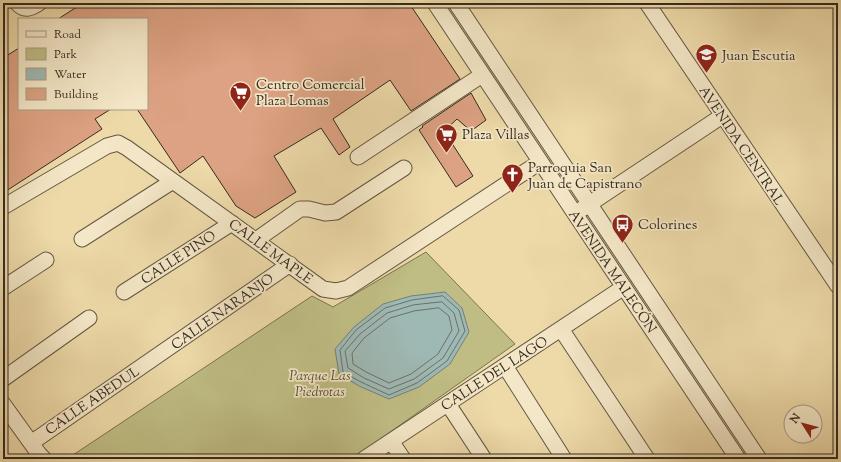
<svg xmlns="http://www.w3.org/2000/svg" width="841" height="462" font-family="'Sorts Mill Goudy',serif">
  <style>
    .green { fill: #bfbd84; stroke: #7a7452 }
    .water { fill: #9eb8b3; stroke: #748079 }
    .lines { fill: none; stroke-linecap: round; stroke-linejoin: round }
    .shore { stroke: #69726a; stroke-width: 1 }
    .building { fill: #dda283; stroke: #342b21 }
    .minor-casing { stroke: #625743; stroke-width: 17 }
    .minor { stroke: #f4e7c7; stroke-width: 15 }
    .labels { text-anchor: middle; stroke-width: 3.5; stroke-linejoin: round; paint-order: stroke }
    .poi-label { font-size: 14px; fill: #342b21; stroke: #f4e7c7; text-anchor: start }
    .street-label { font-size: 14px; fill: #342b21; stroke: #f4e7c7 }
    .park-label { font-size: 14px; font-style: italic; fill: #57503a; stroke: #f4e7c7 }
  </style>
  <rect width="100%" height="100%" fill="#eedaa9"/>
  <filter id="stains"><feTurbulence type="fractalNoise" baseFrequency=".005" numOctaves="4"/><feColorMatrix values="0 0 0 0 .2 0 0 0 0 .09 0 0 0 0 .02 0 0 0 .5 -.17"/></filter>
  <radialGradient id="worn" r=".72"><stop offset=".6" stop-color="#630" stop-opacity="0"/><stop offset="1" stop-color="#630" stop-opacity=".3"/></radialGradient>
  <path class="green" d="M426,252L515,344L352,459H72L70,457L312,296L333,307Z"/>
  <path class="water" d="M445,292L462,308L469,332L450,364L419,387L389,399L359,386L339,374L335,349L354,327L383,304L411,296Z"/>
  <g class="lines">
    <path class="shore" d="M443,296L459,310L465,331L447,361L417,383L389,395L361,382L343,372L340,350L356,330L385,308L412,300Z
      M442,302L454,313L459,331L443,358L414,379L389,389L364,378L348,368L345,351L360,334L387,313L413,305Z
      M439,308L449,316L452,330L438,354L411,374L389,383L366,372L353,364L352,353L364,338L390,318L414,311Z"/>
  </g>
  <path class="building" d="M83,3H409L460,79L411,111L390,80L333,119L350,147L339,155L321,128L274,156L296,192L255,218L236,206L203,156L180,173L137,109H147V19H58Z
    M19,48V109H111L95,119L102,129L3,193V58Z
    M471,93L486,120L471,131L457,119L444,131L473,176L456,187L419,130L423,127L422,126Z"/>
  <g class="lines">
    <defs>
      <path id="minor" d="M17,3C24,11 30,9 39,3
        M435,3L738,459
        M456,3L759,459
        M647,3L838,286
        M358,157L482,75
        M3,207L107,146L118,143L127,148L323,289L336,291L348,288L540,162
        M582,209L722,116
        M82,239L173,181
        M256,240L300,209H309L325,213L336,212L404,168
        M3,288L46,260
        M124,292L232,223
        M561,329L647,459
        M505,366L564,459
        M3,379L89,318
        M3,404L39,454L44,459
        M448,404L484,459
        M391,441L403,459
        M31,443L290,264
        M364,459L624,287"/>
    </defs>
    <use href="#minor" class="minor-casing"/>
    <use href="#minor" class="minor"/>
  </g>
  <defs>
    <symbol id="school-pin" viewBox="-11 -11 22 30"><path d="M0 17L-7.5 6A9.5 9.5 0 1 1 7.5 6Z" fill="#8f2418" stroke="#f4e7c7"/><path d="M0-5L7-2L0 1L-7-2ZM-4 1L0 2.5L4 1V4Q0 6-4 4Z" fill="#fff"/></symbol>
    <symbol id="supermarket-pin" viewBox="-11 -11 22 30"><path d="M0 17L-7.5 6A9.5 9.5 0 1 1 7.5 6Z" fill="#8f2418" stroke="#f4e7c7"/><path d="M-6-5.5h2.5l.6 2H6L4.5 2H-2.5L-4.4-4H-6ZM-1.5 3.2a1.3 1.3 0 1 0 .1 0ZM3 3.2a1.3 1.3 0 1 0 .1 0Z" fill="#fff"/></symbol>
    <symbol id="church-pin" viewBox="-11 -11 22 30"><path d="M0 17L-7.5 6A9.5 9.5 0 1 1 7.5 6Z" fill="#8f2418" stroke="#f4e7c7"/><path d="M-1.2-6h2.4v3.5h3.3v2.4h-3.3V6h-2.4V-.1h-3.3v-2.4h3.3Z" fill="#fff"/></symbol>
    <symbol id="bus-pin" viewBox="-11 -11 22 30"><path d="M0 17L-7.5 6A9.5 9.5 0 1 1 7.5 6Z" fill="#8f2418" stroke="#f4e7c7"/><path d="M-5-6H5V4H4V6H2V4H-2V6H-4V4H-5ZM-3.5-4V0h7V-4ZM-3.5 1.2v1.5H-2V1.2ZM2 1.2v1.5H3.5V1.2Z" fill="#fff"/></symbol>
  </defs>
  <g fill-rule="evenodd">
    <use href="#school-pin" x="694" y="42" width="25" height="34"/>
    <use href="#supermarket-pin" x="228" y="80" width="25" height="34"/>
    <use href="#supermarket-pin" x="434" y="122" width="25" height="34"/>
    <use href="#church-pin" x="500" y="162" width="25" height="34"/>
    <use href="#bus-pin" x="610" y="212" width="25" height="34"/>
  </g>
  <g class="labels">
    <g class="poi-label">
      <text x="722" y="60">Juan Escutia</text>
      <text x="256" y="89">Centro Comercial<tspan x="256" dy="16">Plaza Lomas</tspan></text>
      <text x="462" y="139">Plaza Villas</text>
      <text x="528" y="172">Parroquia San<tspan x="528" dy="16">Juan de Capistrano</tspan></text>
      <text x="638" y="229">Colorines</text>
    </g>
    <g class="street-label">
      <text transform="translate(742 145) rotate(56)" y="5">AVENIDA CENTRAL</text>
      <text transform="translate(271 251) rotate(36)" y="5">CALLE MAPLE</text>
      <text transform="translate(178 257) rotate(-33)" y="5">CALLE PINO</text>
      <text transform="translate(613 271) rotate(56)" y="5">AVENIDA MALECÓN</text>
      <text transform="translate(222 311) rotate(-35)" y="5">CALLE NARANJO</text>
      <text transform="translate(494 373) rotate(-33)" y="5">CALLE DEL LAGO</text>
      <text transform="translate(92 400) rotate(-34)" y="5">CALLE ABEDUL</text>
    </g>
    <g class="park-label">
      <text x="320" y="380">Parque Las<tspan x="320" dy="16">Piedrotas</tspan></text>
    </g>
  </g>
  <rect width="841" height="462" fill="none" stroke="#eedaa9" stroke-width="16"/>
  <rect x="4" y="4" width="833" height="454" fill="none" stroke="#342b21" stroke-width="2"/>
  <rect x="8" y="8" width="825" height="446" fill="none" stroke="#342b21"/>
  <rect x="18" y="18" width="130" height="92" fill="#f4e7c7" stroke="#a79c85"/>
  <rect x="26" y="31" width="20" height="6" fill="#f4e7c7" stroke="#a79c85"/>
  <text x="54" y="38" font-size="12" fill="#342b21">Road</text>
  <rect x="26" y="48" width="20" height="12" fill="#bfbd84" stroke="#a79c85"/>
  <text x="54" y="58" font-size="12" fill="#342b21">Park</text>
  <rect x="26" y="68" width="20" height="12" fill="#9eb8b3" stroke="#a79c85"/>
  <text x="54" y="78" font-size="12" fill="#342b21">Water</text>
  <rect x="26" y="88" width="20" height="12" fill="#dda283" stroke="#a79c85"/>
  <text x="54" y="98" font-size="12" fill="#342b21">Building</text>
  <g transform="translate(803 424) rotate(306)"><circle r="19" fill="#f4e7c7" stroke="#a79c85"/>
  <path d="M0-3L7 15L0 10L-7 15Z" fill="#8f2418"/>
  <text y="-6" font-size="11" font-weight="bold" text-anchor="middle" fill="#342b21">N</text>
  </g>
  <rect width="100%" height="100%" filter="url(#stains)"/>
  <rect width="100%" height="100%" fill="url(#worn)"/>
</svg>
